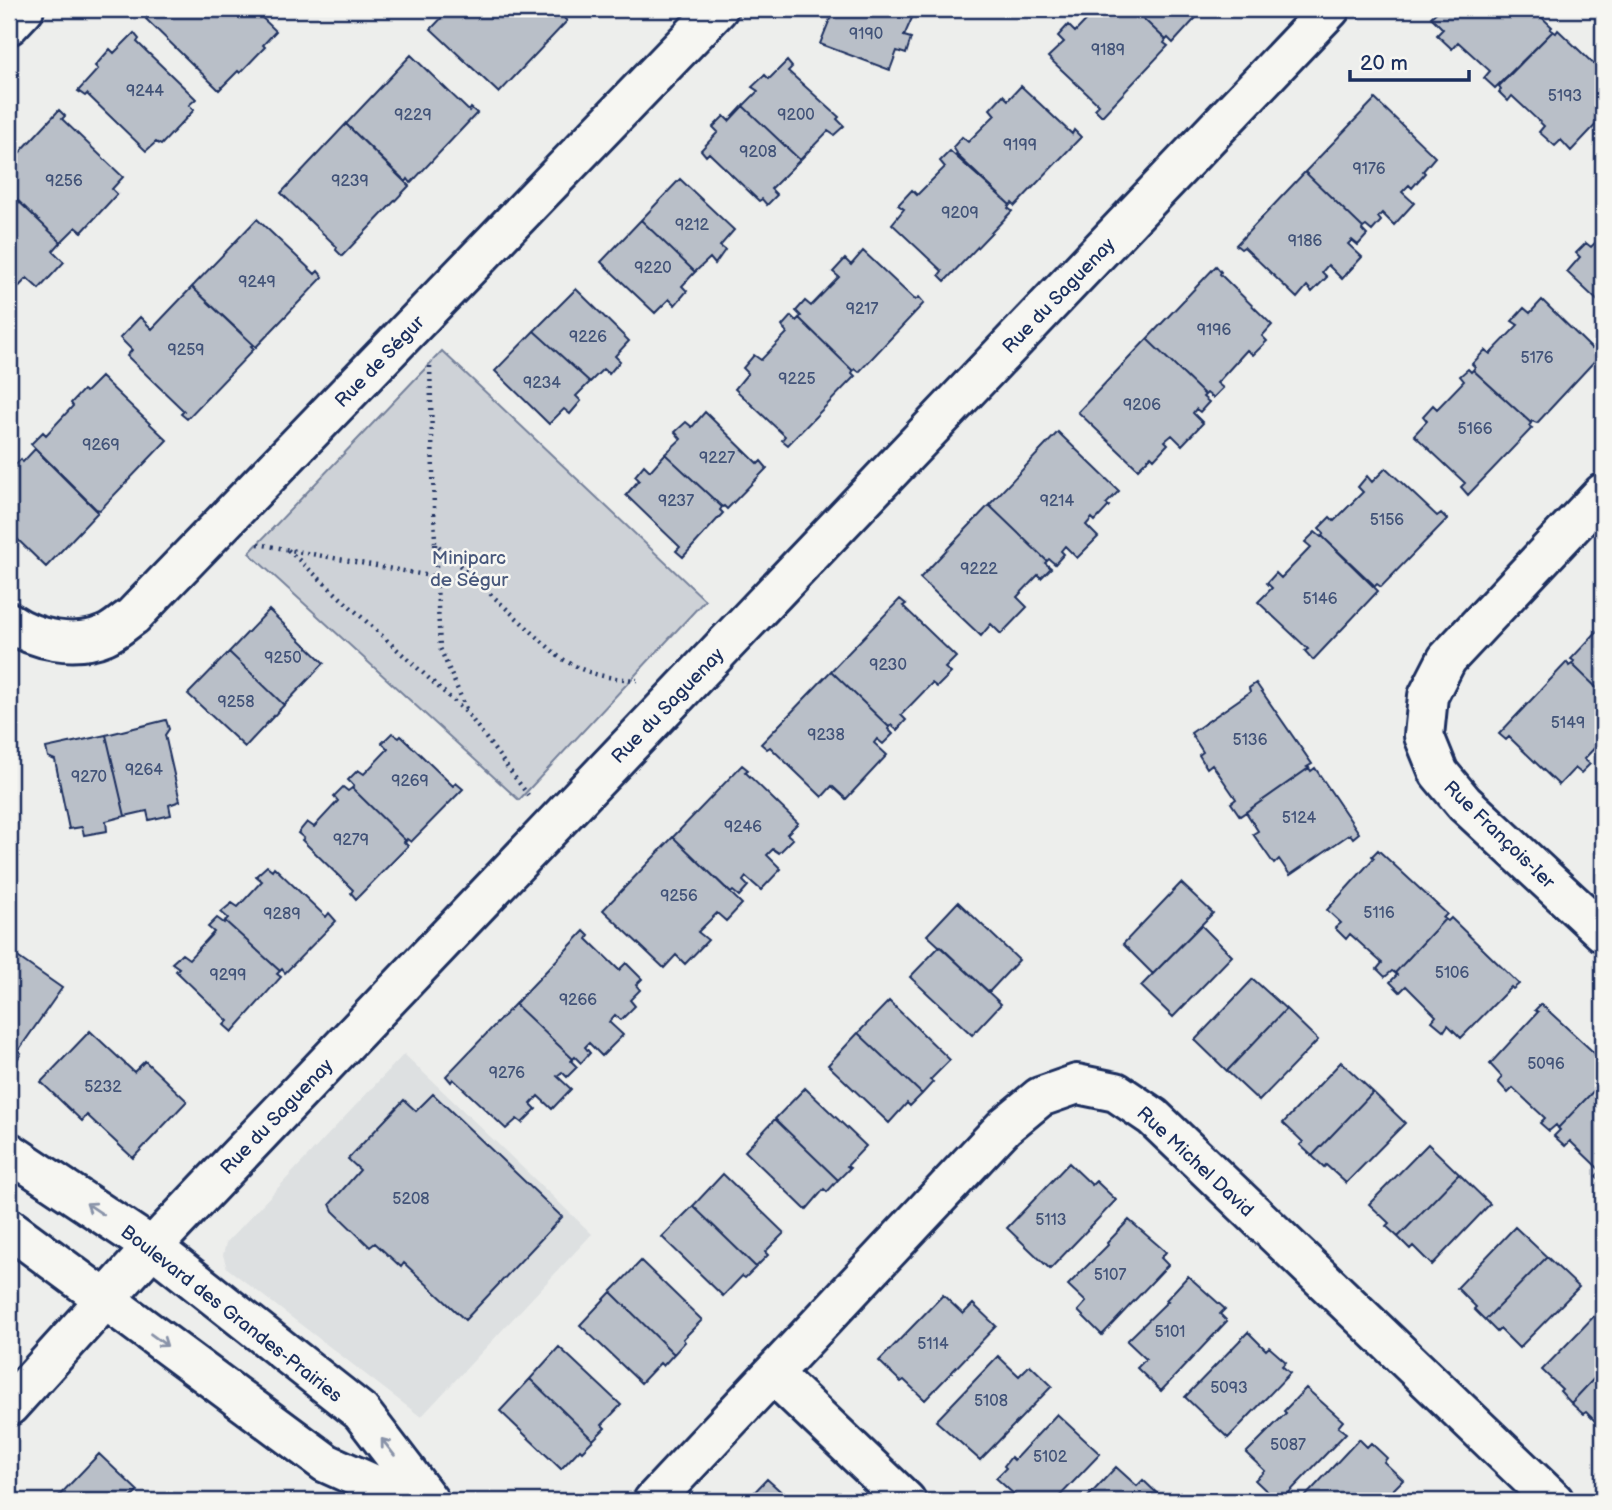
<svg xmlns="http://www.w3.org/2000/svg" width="1612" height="1510" font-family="'Balsamiq Sans',sans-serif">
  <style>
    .built { fill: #dde0e1 }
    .green { fill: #ced2d7; stroke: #74809a; stroke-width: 2 }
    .building { fill: #b9bfc8; stroke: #1b2f5e; stroke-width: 2 }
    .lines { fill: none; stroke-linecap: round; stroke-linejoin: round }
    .minor-casing { stroke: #1b2f5e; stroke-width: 44 }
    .major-casing { stroke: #1b2f5e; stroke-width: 44 }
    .path { stroke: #1b2f5e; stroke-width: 4.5; stroke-dasharray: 2 5; stroke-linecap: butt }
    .minor { stroke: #f6f6f2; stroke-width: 38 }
    .major { stroke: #f6f6f2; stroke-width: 38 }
    .oneway { stroke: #8892a8 }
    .labels { text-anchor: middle; stroke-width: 5; stroke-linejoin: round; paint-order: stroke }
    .number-label { font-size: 16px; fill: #425378 }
    .street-label { font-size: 19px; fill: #1b2f5e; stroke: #f6f6f2 }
    .park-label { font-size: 19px; fill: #48587c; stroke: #f6f6f2 }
  </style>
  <rect width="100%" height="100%" fill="#edeeec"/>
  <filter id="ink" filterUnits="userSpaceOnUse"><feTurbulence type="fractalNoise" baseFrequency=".0143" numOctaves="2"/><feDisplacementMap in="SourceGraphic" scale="14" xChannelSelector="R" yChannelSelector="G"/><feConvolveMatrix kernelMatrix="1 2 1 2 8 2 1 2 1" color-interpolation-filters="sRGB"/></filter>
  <g filter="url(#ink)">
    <path class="built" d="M404,1054L592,1234L421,1417L227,1268L223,1255L226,1243Z"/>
    <path class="green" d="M442,351L705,600L519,800L249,553Z"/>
    <path class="building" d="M156,9H253L276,31L263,45L265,47L240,73L238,71L219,90L146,19Z
      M450,9H555L567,21L499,93L431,29Z
      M834,9H889L912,18L904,36L911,38L906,54L897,51L890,70L820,44Z
      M1097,9H1133L1166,40L1164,43L1168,46L1102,116L1095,109L1099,105L1048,57L1064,42L1058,36L1068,25L1075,32Z
      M1133,9H1204L1173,43L1168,38L1166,40Z
      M1440,9H1533L1552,27L1550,29L1553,31L1495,88L1484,78L1490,71L1458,42L1452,49L1437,35L1443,29L1431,17Z
      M1558,30L1603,73V117L1571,151L1561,140L1555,146L1539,132L1544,126L1512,96L1508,101L1499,92L1501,89L1499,86L1553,31L1556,33Z
      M134,33L139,39L137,42L196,99L189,105L194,110L161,145L156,142L146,151L87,94L85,96L78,91L98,69L95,66L110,49L114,53Z
      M411,55L469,111L471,108L477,113L411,183L408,179L406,182L346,124Z
      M787,61L792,67L788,71L839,117L837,119L844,126L834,135L828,131L800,160L743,106L758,91L752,87L765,75L769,79Z
      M1021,86L1072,134L1074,130L1081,137L1015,206L1012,203L1010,205L956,154L957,153L953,147L962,137L968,142L995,115L990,109L1003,95L1008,100Z
      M1375,99L1435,157L1423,171L1425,173L1412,188L1409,185L1402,192L1414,203L1394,225L1382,213L1378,217L1381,221L1372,231L1366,226L1363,228L1305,172Z
      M743,106L800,160L771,189L777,195L767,205L762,199L759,201L709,153L706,156L701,150L718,132L713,127L724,116L729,121Z
      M59,110L65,116L62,119L123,177L112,189L117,194L82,232L76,227L61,242L9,192V164Z
      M346,124L409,186L342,256L336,250L337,247L281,193Z
      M950,151L1010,205L1008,208L1012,211L945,281L939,275L942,271L892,224L904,209L898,205L912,190L917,195L945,167L940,161Z
      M1305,172L1363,228L1362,230L1367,235L1358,245L1352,240L1348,244L1362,257L1342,279L1328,265L1322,272L1327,277L1312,292L1307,286L1297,298L1244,247L1241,249L1236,245Z
      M680,179L734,230L720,246L725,250L715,264L710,258L695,272L641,220Z
      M9,192L61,242L53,251L64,262L39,289L27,278L11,295L9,293Z
      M257,219L315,274L318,271L323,277L256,347L192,287Z
      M641,220L695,272L682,286L687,291L675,305L669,299L655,313L601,262Z
      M1603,235V306L1567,272L1580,257L1576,253L1586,243L1591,247Z
      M863,251L915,300L919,297L924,303L859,372L855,369L853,371L799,318L801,316L796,311L805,301L811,306L839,277L833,272L845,259L851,265Z
      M1216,266L1221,272L1220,274L1272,325L1262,336L1267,341L1253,355L1247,350L1217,383L1223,388L1213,398L1207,393L1205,395L1147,339Z
      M192,287L253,345L251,346L254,349L187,419L181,414L184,411L127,356L132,350L120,338L140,317L152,329Z
      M576,289L629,341L615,356L620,361L609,374L603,369L590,382L534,331Z
      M1542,300L1592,349L1595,346L1602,353L1537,423L1532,421L1531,423L1473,370L1475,367L1472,364L1485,350L1490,354L1518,325L1512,321L1524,308L1530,313Z
      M791,316L796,321L799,318L853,371L852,373L855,376L788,445L782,440L785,436L735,389L748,373L743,368L754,355L761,360L787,333L782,326Z
      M534,331L590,382L576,396L581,401L570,414L564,409L549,424L495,371Z
      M1147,339L1205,395L1203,397L1209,402L1200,412L1196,409L1193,413L1203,423L1182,445L1172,435L1165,441L1168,444L1154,459L1151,456L1138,469L1078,412Z
      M1468,369L1471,372L1473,370L1531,423L1529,426L1532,428L1468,495L1461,487L1465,483L1414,435L1427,421L1423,416L1433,405L1437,409L1464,381L1460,376Z
      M101,377L167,440L100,510L96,509L31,444L43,432L46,435L73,406L71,403L83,390L86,392Z
      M705,412L758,464L761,461L767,468L727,509L724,506L722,507L665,454L681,439L675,432L686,422L692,427Z
      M1058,432L1119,491L1106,504L1109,506L1095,521L1092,518L1086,525L1098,537L1077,558L1065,546L1061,551L1064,554L1055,564L1049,559L1047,561L989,505Z
      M35,449L98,512L46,567L9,531V471L21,459L23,462Z
      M665,454L722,507L720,510L723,513L683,557L676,551L680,547L626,495L639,480L635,476L644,465L650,471Z
      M1386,468L1437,516L1441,513L1447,519L1381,587L1377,584L1375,586L1322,536L1324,533L1319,528L1330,517L1334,521L1363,492L1358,487L1367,476L1372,482Z
      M989,505L1047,561L1045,563L1051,568L1041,578L1038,575L1017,597L1027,607L1001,634L991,624L981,636L920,578Z
      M1315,532L1321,537L1322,536L1378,591L1313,660L1305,651L1308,649L1258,602L1272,588L1267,583L1276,573L1281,578L1311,547L1305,542Z
      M900,599L906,604L903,606L956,657L945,668L951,673L937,687L932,683L901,715L906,720L897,730L891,725L889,727L831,671Z
      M269,610L324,663L284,705L229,652Z
      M1603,625V694L1572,664L1574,661L1571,659Z
      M229,652L284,705L245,747L188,694Z
      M1567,662L1569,666L1572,664L1603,694V739L1584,759L1590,764L1581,773L1575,768L1559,785L1509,737L1506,740L1499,734Z
      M831,671L889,727L888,729L893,734L883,744L877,739L874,743L887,755L846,799L832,786L822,797L770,747L767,749L761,744Z
      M1256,683L1312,764L1307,767L1309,768L1240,816L1231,803L1236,799L1212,764L1207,768L1199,755L1203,752L1191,733L1250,692L1249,688Z
      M166,720L169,729L165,735L180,801L169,805L171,815L149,820L147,811L125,816L106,735Z
      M392,733L399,738L401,736L453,786L456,783L463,789L411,842L407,839L406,841L352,788L354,786L348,780L358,770L364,774L388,749L382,743Z
      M106,735L125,816L106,821L107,831L84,835L82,827L69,829L55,760L48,757L46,748Z
      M742,765L748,770L745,772L798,823L787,834L793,839L779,853L773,849L767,855L781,869L761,890L746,877L743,881L748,886L739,896L733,891L731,893L673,837Z
      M1309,768L1311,771L1315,768L1359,833L1353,838L1350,834L1290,875L1279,859L1274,864L1253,834L1258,831L1246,812Z
      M343,787L348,791L352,788L406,841L404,842L408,846L356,899L351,893L353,890L302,840L304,838L298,833L307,822L314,827L338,801L334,796Z
      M673,837L742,904L726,921L717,913L698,932L708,940L685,964L676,955L664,968L603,910Z
      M1378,850L1447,914L1443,918L1445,919L1395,973L1392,971L1385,977L1377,969L1382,963L1350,934L1346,939L1335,928L1341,923L1327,910L1374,858L1372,856Z
      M267,866L272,870L274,867L326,917L329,913L336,921L285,973L282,969L280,971L225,921L228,918L221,912L232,903L238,907L262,881L256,876Z
      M1181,883L1213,913L1153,974L1123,944Z
      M958,902L1019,960L989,992L927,935Z
      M217,918L224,923L225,921L280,971L277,974L281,977L232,1032L224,1025L228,1021L176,971L179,968L172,963L182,954L189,959L214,932L208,927Z
      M1451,918L1519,984L1513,989L1511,987L1461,1038L1448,1025L1444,1031L1432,1021L1436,1016L1406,986L1400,992L1390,982L1397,975L1395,973L1445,919L1448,921Z
      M1201,925L1232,956L1173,1017L1141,986Z
      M584,931L589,936L587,939L619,970L626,963L642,979L636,985L640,990L630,1000L635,1006L621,1020L615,1015L609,1022L623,1035L602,1056L589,1043L585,1047L590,1053L581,1063L575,1057L573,1059L515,1004Z
      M940,946L1001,1004L972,1035L910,977Z
      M9,951L62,988L18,1051L21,1053L17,1060L9,1054Z
      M1253,979L1286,1009L1227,1071L1195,1040Z
      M889,1001L950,1060L930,1080L933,1082L922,1094L858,1033Z
      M515,1004L573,1059L571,1061L577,1067L567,1077L562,1072L557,1076L571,1089L552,1109L538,1096L531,1104L536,1109L522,1123L517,1119L506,1129L453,1079L451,1082L446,1076Z
      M1541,1004L1603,1061V1081L1558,1128L1556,1125L1549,1131L1540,1123L1545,1118L1513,1088L1508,1093L1498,1082L1502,1077L1490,1064L1538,1012L1535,1010Z
      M1286,1009L1318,1040L1259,1101L1227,1071Z
      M90,1031L134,1072L145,1061L187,1101L133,1158L87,1115L82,1121L41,1082Z
      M858,1033L922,1094L910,1106L907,1103L889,1123L828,1065Z
      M1341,1062L1373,1092L1312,1156L1300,1145L1303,1142L1283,1123Z
      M1603,1081V1183L1596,1176L1601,1171L1570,1141L1565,1146L1554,1136L1560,1130L1558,1128Z
      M805,1088L866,1146L847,1166L850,1168L838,1180L775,1119Z
      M1373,1092L1405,1123L1346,1183L1326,1165L1324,1167L1312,1156Z
      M433,1094L562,1217L465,1320L404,1263L401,1267L375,1243L370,1247L333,1211L330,1204L360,1170L348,1159L404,1100L416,1111Z
      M775,1119L838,1180L827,1192L824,1189L806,1210L745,1151Z
      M1428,1144L1459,1174L1398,1237L1386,1226L1389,1223L1369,1204Z
      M1069,1163L1092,1185L1096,1181L1116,1200L1050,1269L1007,1228Z
      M723,1174L784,1233L765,1252L768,1255L756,1267L693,1206Z
      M1459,1174L1490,1204L1432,1265L1413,1246L1410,1249L1398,1237Z
      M693,1206L756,1267L745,1278L742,1276L723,1296L662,1237Z
      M1129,1220L1166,1252L1161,1258L1168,1265L1102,1335L1078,1311L1086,1302L1068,1285L1108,1245L1107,1243Z
      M1515,1227L1547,1257L1485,1320L1474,1309L1476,1307L1457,1288Z
      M1547,1257L1579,1287L1519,1348L1500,1329L1497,1332L1485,1320Z
      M641,1261L702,1320L683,1339L685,1342L674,1354L611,1292Z
      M1188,1276L1225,1309L1220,1314L1227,1321L1161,1391L1137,1368L1146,1359L1127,1341L1168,1301L1166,1300Z
      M611,1292L674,1354L663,1366L660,1363L641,1383L580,1325Z
      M943,1295L963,1314L973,1304L996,1326L925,1400L904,1380L901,1382L879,1361Z
      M1601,1309L1603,1311V1369L1571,1403L1560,1391L1562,1389L1542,1370Z
      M1248,1332L1266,1350L1269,1347L1286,1362L1282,1366L1290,1373L1228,1438L1185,1397Z
      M559,1347L621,1405L602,1425L605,1428L593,1440L530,1379Z
      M998,1356L1019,1376L1030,1365L1052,1386L980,1460L936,1421Z
      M1603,1369V1429L1586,1412L1583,1414L1571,1403Z
      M530,1379L593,1440L582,1451L580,1449L561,1469L500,1411Z
      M1306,1388L1343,1421L1338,1427L1346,1433L1281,1501H1277L1255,1480L1265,1471L1246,1453L1286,1413L1284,1411Z
      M1057,1414L1100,1454L1055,1501H1015L1013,1500L1017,1497L996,1478L1006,1468L1004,1466L1011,1457L1014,1460Z
      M1359,1439L1367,1447L1371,1443L1387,1458L1384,1462L1403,1480L1382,1501H1301Z
      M99,1454L138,1491L128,1501H54Z
      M1116,1467L1137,1486L1143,1480L1165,1501H1084Z
      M767,1479L787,1497L789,1495L796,1501H746Z"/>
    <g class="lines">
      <defs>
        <path id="minor" d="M9,25L24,9
          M1603,493L1447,659L1428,696L1424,736L1439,773L1464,803L1603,932
          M9,622C35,640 75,648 105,635C115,631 124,622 133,616L718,9
          M773,1374L906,1501
          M9,1406L168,1230L1330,9
          M653,1501L1005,1126L1040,1097L1077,1084L1116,1092L1153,1117L1554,1501"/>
        <path id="major" d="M9,1152L152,1247L361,1412L429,1501
          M9,1228L326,1463L411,1501"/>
      </defs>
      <use href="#minor" class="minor-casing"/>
      <use href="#major" class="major-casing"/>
      <path class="path" d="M430,366L435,543L558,656C585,674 604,678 637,680
        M258,544L436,577
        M435,544L440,648L467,711
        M288,550L468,714L528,795"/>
      <use href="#minor" class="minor"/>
      <use href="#major" class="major"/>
    </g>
    <defs><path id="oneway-shaft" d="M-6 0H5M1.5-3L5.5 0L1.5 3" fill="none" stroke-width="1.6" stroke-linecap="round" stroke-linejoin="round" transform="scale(1.75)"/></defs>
    <g class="oneway">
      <use href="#oneway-shaft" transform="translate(95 1209) rotate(-146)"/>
      <use href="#oneway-shaft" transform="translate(159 1340) rotate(36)"/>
      <use href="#oneway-shaft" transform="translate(388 1447) rotate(-128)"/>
    </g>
  </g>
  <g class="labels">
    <g class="number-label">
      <text x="866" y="39">9190</text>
      <text x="1108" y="55">9189</text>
      <text x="145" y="96">9244</text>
      <text x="1565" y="101">5193</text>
      <text x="413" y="120">9229</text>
      <text x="796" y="120">9200</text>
      <text x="1020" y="150">9199</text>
      <text x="758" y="157">9208</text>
      <text x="1369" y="174">9176</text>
      <text x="64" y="186">9256</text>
      <text x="350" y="186">9239</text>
      <text x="960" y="218">9209</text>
      <text x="692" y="230">9212</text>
      <text x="1305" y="246">9186</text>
      <text x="653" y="273">9220</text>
      <text x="257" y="287">9249</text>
      <text x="862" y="314">9217</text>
      <text x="1214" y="335">9196</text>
      <text x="588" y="342">9226</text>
      <text x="186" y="355">9259</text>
      <text x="1537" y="363">5176</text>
      <text x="797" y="384">9225</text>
      <text x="542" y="388">9234</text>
      <text x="1142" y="410">9206</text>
      <text x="1475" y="434">5166</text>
      <text x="101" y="450">9269</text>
      <text x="717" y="463">9227</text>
      <text x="676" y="506">9237</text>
      <text x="1057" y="506">9214</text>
      <text x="1387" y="525">5156</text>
      <text x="979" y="574">9222</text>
      <text x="1320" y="604">5146</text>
      <text x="283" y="663">9250</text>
      <text x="888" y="670">9230</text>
      <text x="236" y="707">9258</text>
      <text x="1568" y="728">5149</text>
      <text x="826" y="740">9238</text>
      <text x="1250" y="745">5136</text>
      <text x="144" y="775">9264</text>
      <text x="89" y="782">9270</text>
      <text x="410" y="786">9269</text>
      <text x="1299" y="823">5124</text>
      <text x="743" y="832">9246</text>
      <text x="351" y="845">9279</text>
      <text x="679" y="901">9256</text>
      <text x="1379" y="918">5116</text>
      <text x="282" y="919">9289</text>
      <text x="1452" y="978">5106</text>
      <text x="228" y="980">9299</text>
      <text x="578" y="1005">9266</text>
      <text x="1546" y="1069">5096</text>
      <text x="507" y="1078">9276</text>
      <text x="103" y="1092">5232</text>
      <text x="411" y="1204">5208</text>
      <text x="1051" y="1225">5113</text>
      <text x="1110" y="1280">5107</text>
      <text x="1170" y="1337">5101</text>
      <text x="933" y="1349">5114</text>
      <text x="1229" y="1393">5093</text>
      <text x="991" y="1406">5108</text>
      <text x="1288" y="1450">5087</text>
      <text x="1050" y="1462">5102</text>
    </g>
    <g class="street-label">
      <text transform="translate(1058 295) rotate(-46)" y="7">Rue du Saguenay</text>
      <text transform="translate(379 361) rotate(-46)" y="7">Rue de Ségur</text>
      <text transform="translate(667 705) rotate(-46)" y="7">Rue du Saguenay</text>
      <text transform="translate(1500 834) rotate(44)" y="7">Rue François-Ier</text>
      <text transform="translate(276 1116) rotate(-46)" y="7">Rue du Saguenay</text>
      <text transform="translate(1196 1161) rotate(43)" y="7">Rue Michel David</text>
      <text transform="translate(232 1313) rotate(38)" y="7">Boulevard des Grandes-Prairies</text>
    </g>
    <g class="park-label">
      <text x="469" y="564">Miniparc<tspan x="469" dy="22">de Ségur</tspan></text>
    </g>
  </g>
  <rect width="1612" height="1510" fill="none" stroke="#f6f6f2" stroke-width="35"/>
  <rect x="18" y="18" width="1577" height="1475" fill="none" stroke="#1b2f5e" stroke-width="2.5" filter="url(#ink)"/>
  <path d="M1350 70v10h119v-10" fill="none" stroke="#1b2f5e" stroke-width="3.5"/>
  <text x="1360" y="70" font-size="21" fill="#1b2f5e" stroke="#f6f6f2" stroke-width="5" paint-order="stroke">20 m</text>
</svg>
